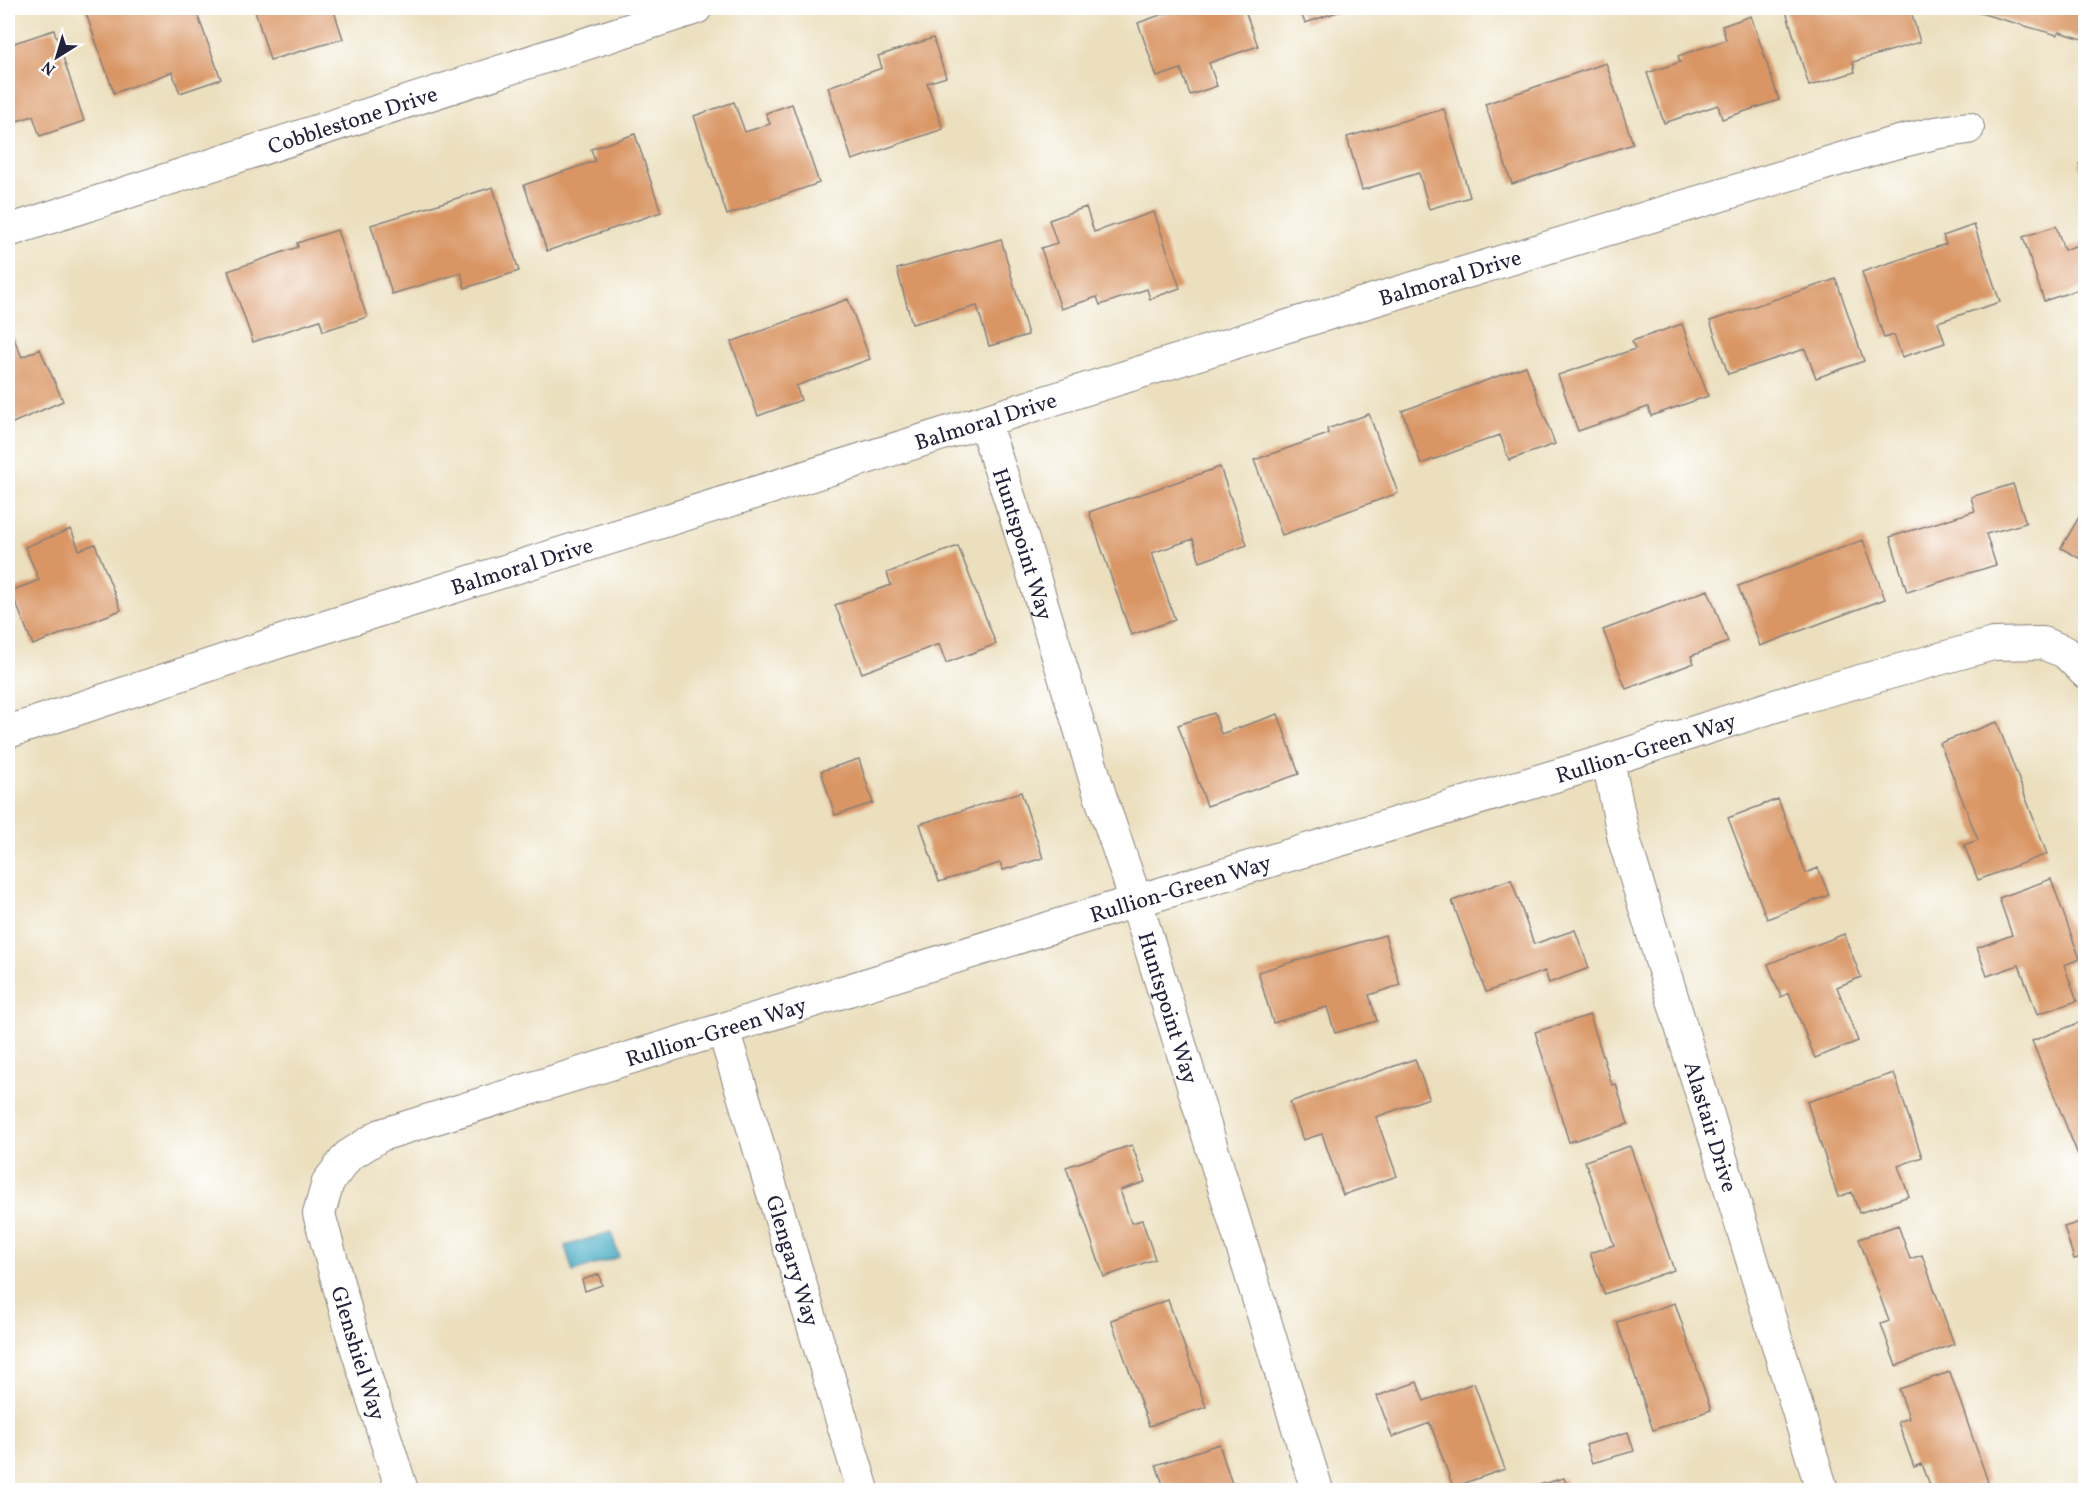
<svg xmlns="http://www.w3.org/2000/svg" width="2093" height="1498" font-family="Vollkorn,serif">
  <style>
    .water { fill: #41a9c1; stroke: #32667e; stroke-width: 1.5 }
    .building { fill: #d99563 }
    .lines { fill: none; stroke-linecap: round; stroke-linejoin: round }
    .street-casing { stroke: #86807c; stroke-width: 34 }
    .street { stroke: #fff; stroke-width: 32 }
    .labels { text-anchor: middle; stroke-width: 6; stroke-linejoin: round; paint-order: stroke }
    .street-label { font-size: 22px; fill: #22223b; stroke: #fff }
  </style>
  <rect width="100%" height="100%" fill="#fff"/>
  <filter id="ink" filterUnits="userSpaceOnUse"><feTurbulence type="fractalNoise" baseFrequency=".0167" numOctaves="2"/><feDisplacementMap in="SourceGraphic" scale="12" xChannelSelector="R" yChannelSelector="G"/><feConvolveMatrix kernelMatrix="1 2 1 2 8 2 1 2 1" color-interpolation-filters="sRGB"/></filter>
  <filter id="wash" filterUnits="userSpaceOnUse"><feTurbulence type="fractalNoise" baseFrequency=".008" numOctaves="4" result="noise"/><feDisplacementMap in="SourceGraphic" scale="24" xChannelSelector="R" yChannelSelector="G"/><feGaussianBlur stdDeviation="1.35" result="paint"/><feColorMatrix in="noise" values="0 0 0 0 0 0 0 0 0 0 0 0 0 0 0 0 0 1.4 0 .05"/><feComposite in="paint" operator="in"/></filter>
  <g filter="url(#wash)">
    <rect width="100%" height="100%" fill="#ebdfbe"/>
    <path class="water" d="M611,1232L619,1257L573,1272L565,1246Z"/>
    <g id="blocks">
      <path class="building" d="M84,8H195L221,79L180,93L172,72L114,93Z
        M254,8H333L343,39L270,60Z
        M1180,8H1244L1258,46L1209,63L1217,86L1190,95L1181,69L1157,77L1138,23Z
        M1299,8H1349L1305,23Z
        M1785,8H1910L1920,42L1853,62L1855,72L1809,86Z
        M1978,8H2086V40L2059,32L2057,35L1976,12Z
        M1751,16L1779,100L1722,119L1718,105L1664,123L1647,73L1680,62L1678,56L1726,40L1722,26Z
        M54,30L84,121L40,136L33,116L8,124V45Z
        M933,38L946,77L927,83L943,129L852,160L828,87L882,68L878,56Z
        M1606,63L1633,144L1512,184L1485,104Z
        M734,102L745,132L770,124L766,113L792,104L819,183L727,215L694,116Z
        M1444,109L1470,197L1429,209L1419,173L1362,190L1347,137Z
        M635,134L661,212L547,251L524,185L595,161L591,149Z
        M2086,162V180H2085L2079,164Z
        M493,187L519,271L465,288L461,273L392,294L371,225Z
        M1086,207L1094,232L1154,212L1180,288L1150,299L1147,289L1100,305L1097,297L1061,309L1041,248L1057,243L1049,220Z
        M1974,225L2000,302L1938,322L1945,343L1902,357L1894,335L1884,338L1862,272L1946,244L1943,236Z
        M2056,226L2064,250L2086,242V287L2044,301L2023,237Z
        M337,230L367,317L323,331L320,320L253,342L228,271L298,247L297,243Z
        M1001,239L1028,335L989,346L977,306L912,324L897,269Z
        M1836,279L1864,361L1816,378L1805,349L1728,374L1710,321Z
        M848,299L870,359L796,386L801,400L758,416L731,342Z
        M1682,324L1708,396L1651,416L1648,407L1578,431L1558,375L1635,349L1632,341Z
        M10,330L22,357L40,349L63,401L8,425Z
        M1526,366L1555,444L1509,460L1500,435L1421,464L1402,411Z
        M1369,414L1398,493L1282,535L1254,460L1328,434L1327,429Z
        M1220,467L1247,545L1200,562L1193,539L1152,553L1175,620L1131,635L1089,512Z
        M2013,484L2026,523L1986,534L1996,565L1907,592L1890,537L1975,511L1971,497Z
        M2086,505V562L2061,548Z
        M71,529L79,550L95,544L121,610L33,645L11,591L39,580L25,547Z
        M1863,540L1885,599L1760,646L1738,586Z
        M958,546L996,644L946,663L939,644L862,673L835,605L891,585L887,573Z
        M1708,590L1728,642L1691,656L1694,663L1626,689L1603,630Z
        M1214,713L1221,734L1278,714L1299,774L1207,806L1178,725Z
        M1997,722L2047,854L1978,880L1964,845L1978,840L1940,743Z
        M859,759L873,803L835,815L821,771Z
        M1021,792L1043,858L1003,870L1000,863L939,882L920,824Z
        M1778,799L1806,873L1818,868L1829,895L1767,919L1728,818Z
        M1511,879L1534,944L1575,930L1589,968L1549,983L1545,971L1486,992L1452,901Z
        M2051,879L2080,959L2064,965L2077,1001L2037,1014L2019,965L1987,976L1977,948L2012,935L1999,898Z
        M1844,934L1861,977L1837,987L1858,1041L1815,1058L1789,993L1781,997L1768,964Z
        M1385,935L1400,985L1369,995L1377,1021L1335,1033L1327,1007L1273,1023L1258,972Z
        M1590,1015L1612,1085L1616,1084L1628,1124L1569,1142L1535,1032Z
        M2086,1020V1152L2078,1155L2032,1041Z
        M1415,1059L1429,1098L1376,1117L1397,1176L1343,1195L1322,1134L1303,1140L1290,1102Z
        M1894,1073L1922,1157L1898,1166L1909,1196L1859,1213L1852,1192L1838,1197L1807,1102Z
        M1132,1145L1145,1182L1120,1190L1131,1223L1142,1220L1155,1259L1104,1277L1066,1167Z
        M1630,1146L1674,1270L1604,1294L1590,1253L1614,1245L1585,1161Z
        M2086,1220V1256L2074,1259L2064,1227Z
        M1898,1225L1910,1259L1922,1255L1954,1344L1896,1366L1881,1324L1889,1321L1859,1239Z
        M599,1274L602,1285L585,1291L582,1280Z
        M1168,1300L1206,1407L1149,1426L1111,1320Z
        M1675,1303L1711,1410L1653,1430L1617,1322Z
        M1950,1372L1988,1482L1962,1490H1932L1922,1464L1914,1467L1898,1422L1909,1418L1899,1389Z
        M1417,1382L1424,1401L1474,1383L1505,1469L1453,1487L1430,1423L1392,1437L1377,1396Z
        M1628,1432L1634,1451L1592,1463L1586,1445Z
        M1219,1444L1234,1490H1165L1156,1465Z
        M1564,1478L1568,1490H1541L1539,1485Z"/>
    </g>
  </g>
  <g filter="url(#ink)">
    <use href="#blocks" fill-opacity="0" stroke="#86807c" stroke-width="1.5"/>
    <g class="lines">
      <defs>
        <g id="street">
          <path id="s1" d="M8,231L696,8"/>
          <path id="s2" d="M984,422L1014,511L1100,795L1136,901L1317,1490"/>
          <path id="s3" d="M8,732L300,635L1291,325L1887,145L1935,133L1968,128"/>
          <path id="s4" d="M1608,760L1624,839L1822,1490"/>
          <path id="s5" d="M723,1029L863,1490"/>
          <path id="s6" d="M402,1490L353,1337L319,1214L328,1182L348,1156L381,1135L1136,901L1608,760L1803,697L1993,644L2042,643L2065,652L2086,673"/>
        </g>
      </defs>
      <use href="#street" class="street-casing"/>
      <use href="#street" class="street"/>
    </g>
  </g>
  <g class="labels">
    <g class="street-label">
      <text dy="8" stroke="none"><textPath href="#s1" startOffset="362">Cobblestone Drive</textPath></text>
      <text dy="8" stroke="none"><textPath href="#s3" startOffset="1512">Balmoral Drive</textPath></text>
      <text dy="8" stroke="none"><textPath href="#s3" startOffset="1026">Balmoral Drive</textPath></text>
      <text dy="8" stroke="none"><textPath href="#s2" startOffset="128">Huntspoint Way</textPath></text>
      <text dy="8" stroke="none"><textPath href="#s3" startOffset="540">Balmoral Drive</textPath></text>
      <text dy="8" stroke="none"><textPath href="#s6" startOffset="1716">Rullion-Green Way</textPath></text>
      <text dy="8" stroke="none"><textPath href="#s6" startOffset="1230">Rullion-Green Way</textPath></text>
      <text dy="8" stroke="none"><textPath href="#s2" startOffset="614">Huntspoint Way</textPath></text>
      <text dy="8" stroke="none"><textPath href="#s6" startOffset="744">Rullion-Green Way</textPath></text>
      <text dy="8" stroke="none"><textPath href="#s4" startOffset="381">Alastair Drive</textPath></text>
      <text dy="8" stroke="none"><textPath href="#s5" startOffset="242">Glengary Way</textPath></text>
      <text transform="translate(359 1353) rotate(73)" y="8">Glenshiel Way</text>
    </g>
  </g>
  <rect width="2093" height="1498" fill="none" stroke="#fff" stroke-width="30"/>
  <g transform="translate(57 57) rotate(217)" stroke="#ffffff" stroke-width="4.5" paint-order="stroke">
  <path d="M0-4.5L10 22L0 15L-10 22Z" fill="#22223b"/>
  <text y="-9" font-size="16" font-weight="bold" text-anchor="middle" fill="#22223b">N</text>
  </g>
</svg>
